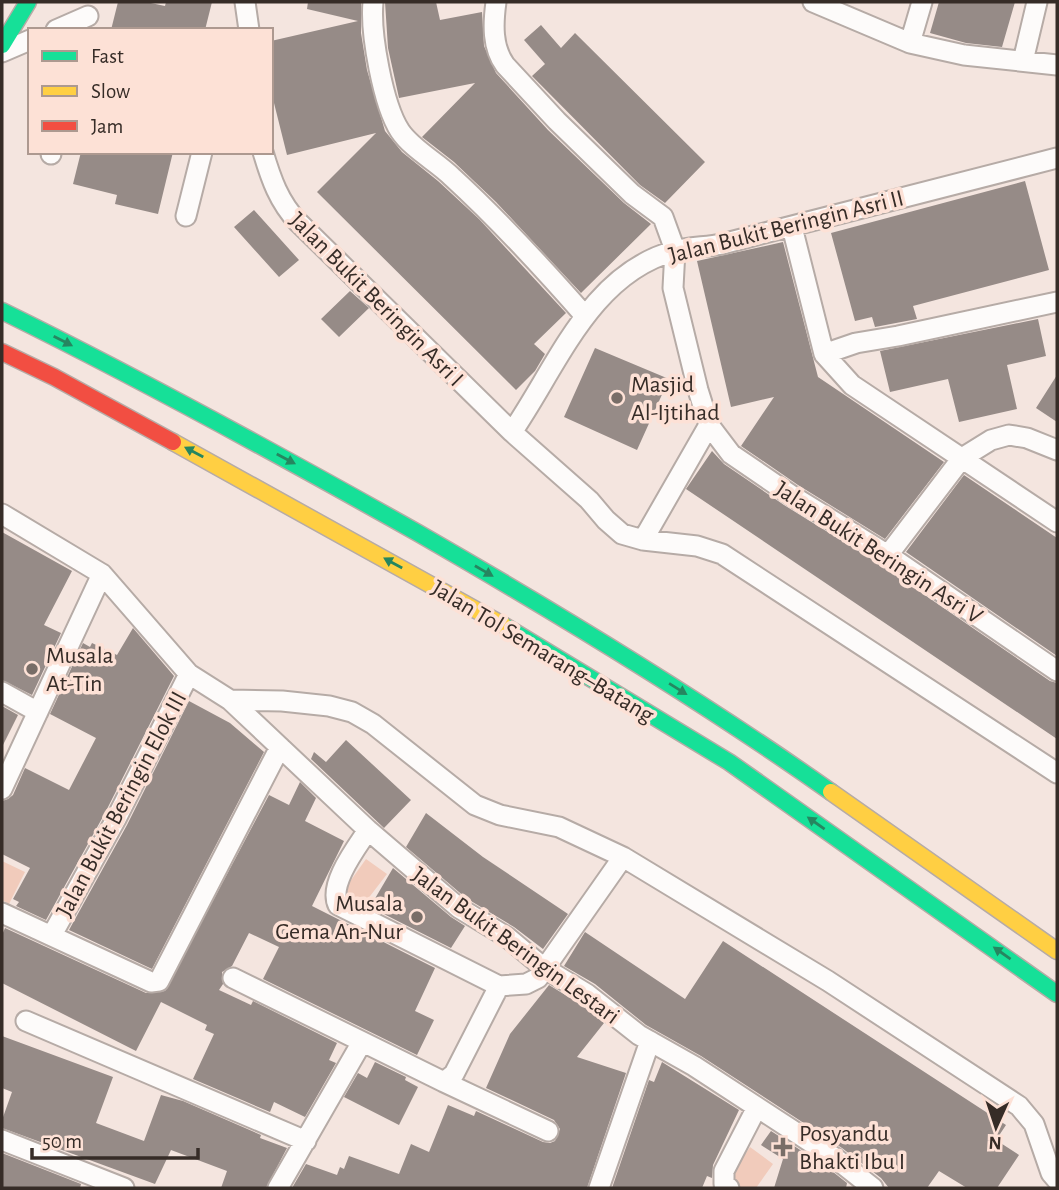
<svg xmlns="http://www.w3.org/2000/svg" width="1059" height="1190" font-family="'Alegreya Sans',sans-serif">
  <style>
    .green { fill: #f1cbbb }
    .building { fill: #968b87 }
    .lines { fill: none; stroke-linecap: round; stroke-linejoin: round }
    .street-casing { stroke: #b6aba6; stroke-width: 23 }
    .fast-casing { stroke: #b6aba6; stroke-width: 19 }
    .slow-casing { stroke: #b6aba6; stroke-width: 19 }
    .jam-casing { stroke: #b6aba6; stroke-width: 19 }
    .street { stroke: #fdfbfa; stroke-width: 19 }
    .fast { stroke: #16e098; stroke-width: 16 }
    .slow { stroke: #ffcf43; stroke-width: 16 }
    .jam { stroke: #f24e42; stroke-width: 16 }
    .oneway { fill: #268660 }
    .poi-dot { fill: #786d67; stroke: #fde1d6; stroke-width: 2.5 }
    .labels { text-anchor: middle; stroke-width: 7; stroke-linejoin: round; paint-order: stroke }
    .street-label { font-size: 24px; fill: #362c27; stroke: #fde1d6 }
    .poi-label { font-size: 24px; fill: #362c27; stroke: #fde1d6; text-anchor: start }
  </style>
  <rect width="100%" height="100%" fill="#f4e5df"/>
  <path class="green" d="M366,859L387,874L364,904L344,890Z
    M2,861L25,872L9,904L2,900Z
    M750,1147L773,1164L756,1188H741L728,1179Z"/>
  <path class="building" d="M118,2H146L165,6L166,2H212L205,30H111Z
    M308,2H361V33L367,70L385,131L402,152L438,181L479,219L566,313L534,344L545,354L535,371L516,390L317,192L376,133L287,155L271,91V41L358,21L307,9Z
    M385,2H436L440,20L482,12L484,46L496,73L548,130L624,203L651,224L581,293L496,202L454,162L422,137L475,83L399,98L388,48Z
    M939,2H1015L1002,47L966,43L930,33Z
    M541,25L561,48L575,33L705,162L665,203L640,185L532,76L545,64L524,40Z
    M81,152H173L158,214L115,204L117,195L73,184Z
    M1025,181L1049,270L913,306L917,319L875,327L872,317L855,321L831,233Z
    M254,210L299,260L279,277L234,227Z
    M783,242L818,377L944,462L885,539L798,485L741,446L774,397L731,407L697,261Z
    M350,291L369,308L339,337L321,319Z
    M1038,319L1046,356L1007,365L1017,409L959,422L948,379L890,392L880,351Z
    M595,348L669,379L637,450L564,417Z
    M1057,375V422L1036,408Z
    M712,451L724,464L784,505L881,565L1050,681L1057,683V739L686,489Z
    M964,475L1057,538V656L906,552Z
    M2,532L72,571L44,625L61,633L32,695L2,680Z
    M133,628L174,676L105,813L46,920L16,906L19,902L13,899L30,868L2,854V801L8,799L13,795L25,768L69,790L96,738L50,714L83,643L90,647L92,643L117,655Z
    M189,701L230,723L264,752L152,969L69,930L127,825Z
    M2,706L18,715L2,747Z
    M346,740L411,800L384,828L311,759L314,752L326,762Z
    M300,782L316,798L305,821L344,841L312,906L435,968L415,1011L434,1020L417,1055L263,979L279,947L249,933L232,966L222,972L223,984L219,990L251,1005L253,1001L337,1043L329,1060L336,1063L305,1117L274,1102L270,1112L193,1079L214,1034L205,1030L207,1025L161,1002L136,1051L2,983V935L5,928L146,993L165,991L269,795L289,805Z
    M426,813L483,857L568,914L543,949L514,927L466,898L406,847Z
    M393,868L451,917L465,926L451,948L370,907Z
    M585,932L685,999L723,941L1006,1125L996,1140L1019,1155L997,1188H967L939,1171L927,1188H889L881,1178L842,1148L701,1056L646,1025L595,984L564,966Z
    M549,985L580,1004L604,1023L577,1057L626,1073L587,1188H292L306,1164L337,1175L340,1167L344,1169L349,1156L399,1174L411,1144L429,1152L448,1105L474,1116L476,1111L543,1142L550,1143L555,1141L560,1129L554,1120L486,1088L510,1034Z
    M2,1036L113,1077L96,1123L144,1141L161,1095L183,1101L261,1135L260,1138L287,1148L266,1188H221L227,1171L171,1150L155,1184L2,1128V1120L12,1092L2,1088Z
    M375,1062L406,1077L405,1080L418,1087L399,1125L344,1097L358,1073L367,1078Z
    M662,1062L739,1110L713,1165L712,1178L707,1176L702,1188H612L649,1080L654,1082Z
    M771,1131L828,1168L847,1183L846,1188H774L783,1159L761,1145Z
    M2,1153L81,1184L80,1188H2Z"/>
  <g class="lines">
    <defs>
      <path id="street" d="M245,2L249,30
        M373,2C370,33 383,105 400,131C412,149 437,162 452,177C500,221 543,268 585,316
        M496,2C493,24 492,47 505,65L557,121L632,194L663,217L675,250L673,288L698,390L709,425L643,540
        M813,2L910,43L964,55L1057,65
        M56,30L88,16
        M910,43L922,2
        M2,52L30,40
        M1023,61L1037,2
        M263,152C271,179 279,202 298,222L512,432L589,500L606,520L622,534L643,540L697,546L722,554L1057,773
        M51,154V152
        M186,216L202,152
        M792,227L824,354L856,343L898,336L1057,302
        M824,354L852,385L1057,522
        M709,425L731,454L791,495L888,555L1057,671
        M512,432C557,367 590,274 674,251C688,247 707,247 722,244L1057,158
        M2,514L102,574L189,674L230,700L368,830L459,908L507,937L544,968L587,994L639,1035L694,1066L835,1158L873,1188
        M888,555L962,458L991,440L1009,435L1027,438L1057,450
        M2,692L38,712
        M230,700L282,701L329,706L352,712L373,724L475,805L500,815L559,827L623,857L828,981L1019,1106L1034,1124L1051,1173L1057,1180
        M2,789L102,574
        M368,830C357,847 328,884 338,905L499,986
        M2,913L151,982L159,981L280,747
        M52,935L116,819L189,674
        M233,978L444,1082L454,1074L499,986L526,984L538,978L623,857
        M26,1021L306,1141
        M444,1082L548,1131
        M2,1140L124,1188
        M278,1188L362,1042
        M599,1188L650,1041
        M729,1188L724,1184V1171L756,1109"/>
      <path id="fast" d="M2,45L28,2
        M2,311C143,380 281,456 418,533C559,614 698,698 831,792
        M503,625L729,762L1057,994"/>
      <path id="slow" d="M173,442L503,625
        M831,792L1057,951"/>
      <path id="jam" d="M2,352L54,377L173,442"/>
    </defs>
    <use href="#street" class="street-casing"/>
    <use href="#fast" class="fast-casing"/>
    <use href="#slow" class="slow-casing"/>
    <use href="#jam" class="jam-casing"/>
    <use href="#street" class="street"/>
    <use href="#fast" class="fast"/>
    <use href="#slow" class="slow"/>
    <use href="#jam" class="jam"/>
  </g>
  <defs><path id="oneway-solid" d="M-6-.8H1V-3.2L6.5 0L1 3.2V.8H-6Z" transform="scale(1.75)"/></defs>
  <g class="oneway">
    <use href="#oneway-solid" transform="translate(63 341) rotate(27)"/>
    <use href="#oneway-solid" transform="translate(194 452) rotate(-152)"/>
    <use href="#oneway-solid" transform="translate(286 459) rotate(28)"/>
    <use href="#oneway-solid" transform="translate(393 563) rotate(-151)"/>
    <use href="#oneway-solid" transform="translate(484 571) rotate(30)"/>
    <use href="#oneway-solid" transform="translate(678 689) rotate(32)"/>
    <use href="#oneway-solid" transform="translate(816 823) rotate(-145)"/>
    <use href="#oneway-solid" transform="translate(1002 953) rotate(-145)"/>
  </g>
  <g class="poi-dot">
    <circle cx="617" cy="398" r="7"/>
    <circle cx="32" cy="669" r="7"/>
    <circle cx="417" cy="917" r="7"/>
    <path d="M779.5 1136.5h7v7h7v7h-7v7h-7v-7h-7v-7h7z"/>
  </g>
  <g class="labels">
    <g class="street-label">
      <text transform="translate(786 226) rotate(-14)" y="8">Jalan Bukit Beringin Asri II</text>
      <text transform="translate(377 299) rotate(45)" y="8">Jalan Bukit Beringin Asri I</text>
      <text transform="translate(879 552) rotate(33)" y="8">Jalan Bukit Beringin Asri V</text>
      <text transform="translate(543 651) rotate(31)" y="8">Jalan Tol Semarang–Batang</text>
      <text transform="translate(121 804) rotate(-62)" y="8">Jalan Bukit Beringin Elok III</text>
      <text transform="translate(516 945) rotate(36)" y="8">Jalan Bukit Beringin Lestari</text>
    </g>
    <g class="poi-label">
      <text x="631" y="392">Masjid<tspan x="631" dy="28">Al-Ijtihad</tspan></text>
      <text x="46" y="663">Musala<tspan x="46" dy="28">At-Tin</tspan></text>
      <text x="403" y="911" text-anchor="end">Musala<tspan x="403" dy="28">Gema An-Nur</tspan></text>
      <text x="799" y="1141">Posyandu<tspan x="799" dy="28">Bhakti Ibu I</tspan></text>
    </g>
  </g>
  <rect width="1059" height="1190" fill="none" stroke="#362c27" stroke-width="7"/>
  <rect x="28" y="28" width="245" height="126" fill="#fde1d6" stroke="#ad9990" stroke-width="2"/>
  <rect x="42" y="51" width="35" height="10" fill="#16e098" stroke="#ad9990" stroke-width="2"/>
  <text x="91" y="63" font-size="21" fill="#362c27">Fast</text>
  <rect x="42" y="86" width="35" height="10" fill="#ffcf43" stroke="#ad9990" stroke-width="2"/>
  <text x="91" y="98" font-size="21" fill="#362c27">Slow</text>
  <rect x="42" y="121" width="35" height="10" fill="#f24e42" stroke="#ad9990" stroke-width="2"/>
  <text x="91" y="133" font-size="21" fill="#362c27">Jam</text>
  <g transform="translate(996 1127) rotate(183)" stroke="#fde1d6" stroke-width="5" paint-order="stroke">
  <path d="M0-5L12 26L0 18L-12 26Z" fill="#362c27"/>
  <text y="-10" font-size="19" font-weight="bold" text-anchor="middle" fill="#362c27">N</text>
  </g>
  <path d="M32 1148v10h166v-10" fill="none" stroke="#362c27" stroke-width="3.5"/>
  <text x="42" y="1148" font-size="21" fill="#362c27" stroke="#fde1d6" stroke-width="5" paint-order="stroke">50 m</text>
</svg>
